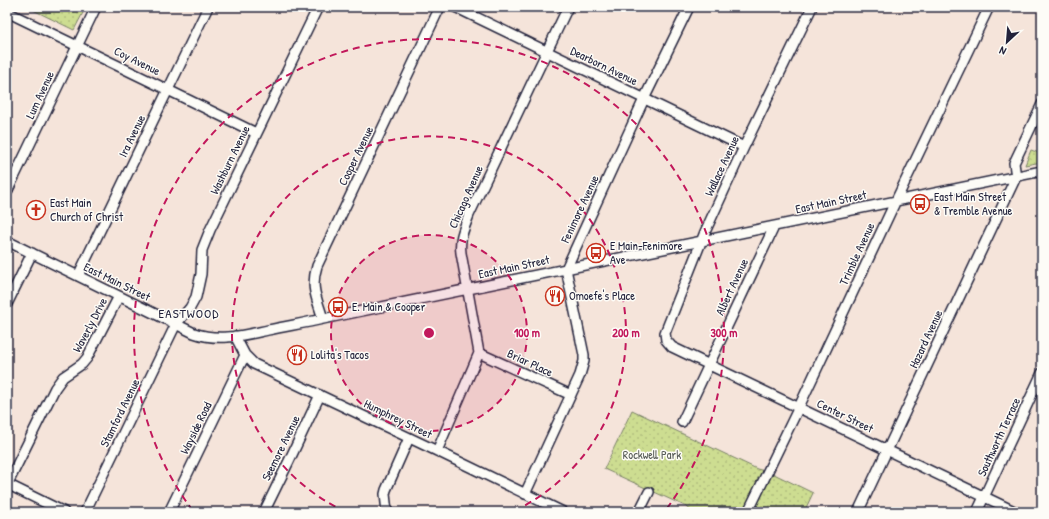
<svg xmlns="http://www.w3.org/2000/svg" width="1049" height="519" font-family="'Patrick Hand',sans-serif">
  <style>
    .park { fill: url(#park-dots); stroke: #788066 }
    .lines { fill: none; stroke-linecap: round; stroke-linejoin: round }
    .minor-casing { stroke: #22223b; stroke-width: 12 }
    .minor { stroke: #fdfcf7; stroke-width: 9 }
    .ring { fill: none; stroke: #c2185b; stroke-width: 2; stroke-dasharray: 7 5 }
    .labels { text-anchor: middle; stroke-width: 3; stroke-linejoin: round; paint-order: stroke }
    .street-label { font-size: 12px; fill: #22223b; stroke: #fdfcf7 }
    .poi-label { font-size: 12px; fill: #22223b; stroke: #fdfcf7; text-anchor: start }
    .park-label { font-size: 12px; fill: #555a55; stroke: #fdfcf7 }
    .neighbourhood-label { font-size: 13px; letter-spacing: 1px; fill: #22223b; stroke: #fdfcf7 }
    .centre { fill: #c2185b; stroke: #fdfcf7; stroke-width: 2 }
    .ring-label { font-size: 12px; text-anchor: middle; font-weight: bold; fill: #c2185b; stroke: #fdfcf7; stroke-width: 3; stroke-linejoin: round; paint-order: stroke }
  </style>
  <defs>
    <pattern id="park-dots" width="8" height="8" patternUnits="userSpaceOnUse"><rect width="8" height="8" fill="#cddd91"/><path d="M2 2h.1M6 6h.1" fill="none" stroke="#b0bd7e" stroke-width="1.8" stroke-linecap="round"/></pattern>
  </defs>
  <rect width="100%" height="100%" fill="#f5e4da"/>
  <filter id="ink" filterUnits="userSpaceOnUse"><feTurbulence type="fractalNoise" baseFrequency=".025" numOctaves="2"/><feDisplacementMap in="SourceGraphic" scale="8" xChannelSelector="R" yChannelSelector="G"/><feConvolveMatrix kernelMatrix="1 2 1 2 8 2 1 2 1" color-interpolation-filters="sRGB"/></filter>
  <g filter="url(#ink)">
    <path class="park" d="M27,7H86L74,30Z
      M1031,150L1042,154V162L1025,165Z
      M632,410L757,469L772,473L813,493L804,512H693L687,507L604,469Z"/>
    <g class="lines">
      <defs>
        <path id="minor" d="M455,7L744,147
          M812,7L744,147L705,232L665,333L666,340L672,347L1016,512
          M7,12L168,90L256,133
          M7,192L96,7
          M7,241L194,333C219,342 244,335 268,330C287,326 305,323 323,319L1042,171
          M78,276L208,7
          M7,304L32,253
          M323,319C317,298 310,288 317,266L440,7
          M235,336L245,355L254,364L437,451L563,512
          M479,353L571,395
          M682,422L774,227
          M437,451L479,353L461,253C459,238 464,229 469,215L568,7
          M7,484L64,512
          M7,485L55,388L63,377L82,364L87,358L119,296
          M525,494L580,375L584,361V355L566,269L644,99L689,7
          M85,512L176,324L190,308L196,297L201,274L202,250L210,230L318,7
          M169,512L245,355
          M264,512L289,461L320,395
          M387,512L385,494L386,490L409,438
          M639,512L649,492
          M748,512L799,407L890,213L989,7
          M858,512L1016,177L1014,163L1042,104
          M977,512L1042,373"/>
      </defs>
      <use href="#minor" class="minor-casing"/>
      <use href="#minor" class="minor"/>
    </g>
  </g>
  <circle cx="429" cy="333" r="98" fill="#c2185b" fill-opacity=".12"/>
  <g class="ring">
    <circle cx="429" cy="333" r="98"/>
    <path d="M346 512A197 197 0 1 1 512 512"/>
    <path d="M193 511A295 295 0 1 1 665 511"/>
  </g>
  <defs>
    <symbol id="bus-ring" viewBox="-11 -11 22 22"><circle r="9.5" fill="#fdfcf7" stroke="#c8321e" stroke-width="1.5"/><path d="M-5-6H5V4H4V6H2V4H-2V6H-4V4H-5ZM-3.5-4V0h7V-4ZM-3.5 1.2v1.5H-2V1.2ZM2 1.2v1.5H3.5V1.2Z" fill="#c8321e"/></symbol>
    <symbol id="church-ring" viewBox="-11 -11 22 22"><circle r="9.5" fill="#fdfcf7" stroke="#c8321e" stroke-width="1.5"/><path d="M-1.2-6h2.4v3.5h3.3v2.4h-3.3V6h-2.4V-.1h-3.3v-2.4h3.3Z" fill="#c8321e"/></symbol>
    <symbol id="restaurant-ring" viewBox="-11 -11 22 22"><circle r="9.5" fill="#fdfcf7" stroke="#c8321e" stroke-width="1.5"/><path d="M-5-6h1v4h1v-4h1v4h1v-4h1v5L-1.5 .5V6h-2V.5L-5-1ZM5-6V6H3V1.5H1.5Q1.5-4 5-6Z" fill="#c8321e"/></symbol>
  </defs>
  <g fill-rule="evenodd">
    <use href="#bus-ring" x="909" y="193" width="22" height="22"/>
    <use href="#church-ring" x="25" y="199" width="22" height="22"/>
    <use href="#bus-ring" x="585" y="242" width="22" height="22"/>
    <use href="#restaurant-ring" x="544" y="285" width="22" height="22"/>
    <use href="#bus-ring" x="327" y="296" width="22" height="22"/>
    <use href="#restaurant-ring" x="286" y="344" width="22" height="22"/>
  </g>
  <g class="labels">
    <g class="street-label">
      <text transform="translate(137 61) rotate(26)" y="4">Coy Avenue</text>
      <text transform="translate(604 66) rotate(26)" y="4">Dearborn Avenue</text>
      <text transform="translate(40 95) rotate(-65)" y="4">Lum Avenue</text>
      <text transform="translate(132 136) rotate(-64)" y="4">Ira Avenue</text>
      <text transform="translate(356 156) rotate(-64)" y="4">Cooper Avenue</text>
      <text transform="translate(230 160) rotate(-64)" y="4">Washburn Avenue</text>
      <text transform="translate(722 166) rotate(-65)" y="4">Wallace Avenue</text>
      <text transform="translate(466 197) rotate(-66)" y="4">Chicago Avenue</text>
      <text transform="translate(831 202) rotate(-12)" y="4">East Main Street</text>
      <text transform="translate(580 209) rotate(-65)" y="4">Fenimore Avenue</text>
      <text transform="translate(857 254) rotate(-65)" y="4">Trimble Avenue</text>
      <text transform="translate(514 267) rotate(-12)" y="4">East Main Street</text>
      <text transform="translate(117 282) rotate(26)" y="4">East Main Street</text>
      <text transform="translate(732 287) rotate(-65)" y="4">Albert Avenue</text>
      <text transform="translate(90 325) rotate(-62)" y="4">Waverly Drive</text>
      <text transform="translate(926 339) rotate(-65)" y="4">Hazard Avenue</text>
      <text transform="translate(530 363) rotate(25)" y="4">Briar Place</text>
      <text transform="translate(120 413) rotate(-64)" y="4">Stamford Avenue</text>
      <text transform="translate(845 416) rotate(26)" y="4">Center Street</text>
      <text transform="translate(398 419) rotate(26)" y="4">Humphrey Street</text>
      <text transform="translate(196 428) rotate(-64)" y="4">Wayside Road</text>
      <text transform="translate(999 437) rotate(-65)" y="4">Southworth Terrace</text>
      <text transform="translate(281 448) rotate(-64)" y="4">Seemore Avenue</text>
    </g>
    <g class="poi-label">
      <text x="934" y="201">East Main Street<tspan x="934" dy="14">&amp; Tremble Avenue</tspan></text>
      <text x="50" y="207">East Main<tspan x="50" dy="14">Church of Christ</tspan></text>
      <text x="610" y="250">E Main-Fenimore<tspan x="610" dy="14">Ave</tspan></text>
      <text x="569" y="300">Omoefe's Place</text>
      <text x="352" y="311">E. Main &amp; Cooper</text>
      <text x="311" y="359">Lolita's Tacos</text>
    </g>
    <g class="park-label">
      <text x="652" y="459">Rockwell Park</text>
    </g>
    <g class="neighbourhood-label">
      <text x="189" y="318">EASTWOOD</text>
    </g>
  </g>
  <circle cx="429" cy="333" r="6" class="centre"/>
  <g class="ring-label">
    <text x="527" y="337">100 m</text>
    <text x="626" y="337">200 m</text>
    <text x="724" y="337">300 m</text>
  </g>
  <rect width="1049" height="519" fill="none" stroke="#fdfcf7" stroke-width="24"/>
  <rect x="12" y="12" width="1025" height="495" fill="none" stroke="#22223b" stroke-width="1.5" filter="url(#ink)"/>
  <g transform="translate(1007 42) rotate(206)" stroke="#fdfcf7" stroke-width="3" paint-order="stroke">
  <path d="M0-3L7 15L0 10L-7 15Z" fill="#22223b"/>
  <text y="-6" font-size="11" font-weight="bold" text-anchor="middle" fill="#22223b">N</text>
  </g>
</svg>
